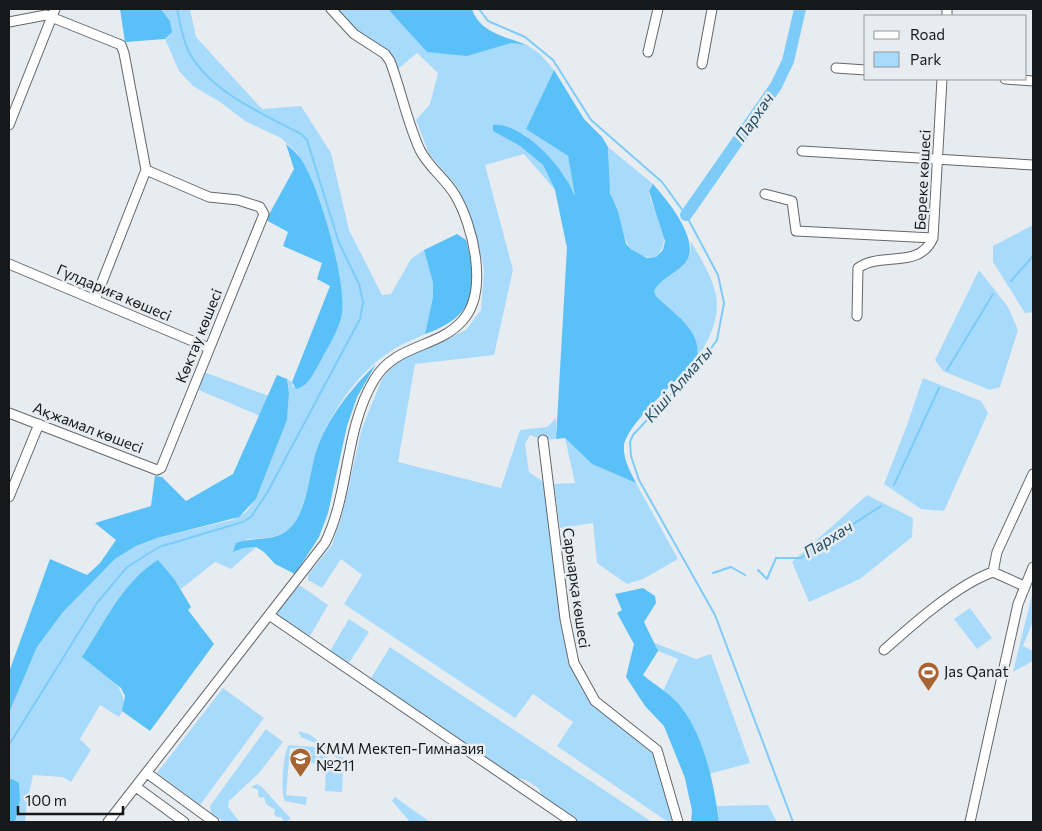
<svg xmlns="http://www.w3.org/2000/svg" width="1042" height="831" font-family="Commissioner,sans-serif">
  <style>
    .green { fill: #a8dbfb }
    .forest { fill: #59c0f8 }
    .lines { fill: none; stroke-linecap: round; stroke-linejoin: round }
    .stream { stroke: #7dcbf8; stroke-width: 2 }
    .river { stroke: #7dcbf8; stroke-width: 12 }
    .minor-casing { stroke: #63676a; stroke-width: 11 }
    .minor { stroke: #fff; stroke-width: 9 }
    .labels { text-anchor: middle; stroke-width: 5; stroke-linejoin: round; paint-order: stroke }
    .street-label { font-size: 15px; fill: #161819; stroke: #e7ecf0 }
    .poi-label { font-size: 15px; fill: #161819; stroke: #e7ecf0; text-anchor: start }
    .water-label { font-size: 16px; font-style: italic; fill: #244e66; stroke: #e7ecf0 }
  </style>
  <rect width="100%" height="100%" fill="#e7ecf0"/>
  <path class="green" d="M161,9H190L196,37L262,109L301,106L331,153L349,230L382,295L391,294L411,259L424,250L433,283V297L425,334C413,340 399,345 388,353C355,376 328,415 316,454C309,474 306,514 290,528C278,539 262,538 247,539L234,552L244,548L256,547L231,569L215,562L181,589L175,580L83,657C101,672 137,690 119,717L100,705L80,739L91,750L71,782L63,777L33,775L26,809L25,822H15L20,800L9,780V713L37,647L63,612L115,559L136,546L157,538L232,520L246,512L256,499L287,420L289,393L287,379L292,382L293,387L300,388L312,376L337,262L308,172L297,153L281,138L245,121L220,102L193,86L179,71L165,39L169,36L170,21Z
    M337,9H388L491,47L511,43L527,45L540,54L554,70L526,129L568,156L576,198L566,178L552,160L524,134L493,131L520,146L543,165L555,190L524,154L485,165L513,270L494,355L415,364L398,462L501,488L520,430L547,427L556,418V439L543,440L530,435L525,444L529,472L546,484L569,657L574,673L587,696L598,708L655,756L674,822H668L557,746L573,722L533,694L515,718L344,604L362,575L341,559L322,588L308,580V575L332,545L342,515L362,428L382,379L391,368L403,359L466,330L481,310L484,271L481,255L467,211L458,188L429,154L416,120L430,104L438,73L417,53L397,70L387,50L360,34Z
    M608,147L653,184L649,191L650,198C658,217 673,240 656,257C625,259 624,236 618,212C617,206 612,201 611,194C606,180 610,161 608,147Z
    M1033,225V312L1025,313L993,262V246Z
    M690,240C720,291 729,308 696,361C704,333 674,313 656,296L654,291C664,270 696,268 690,240Z
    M979,270L1008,307L1018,330L1000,387L990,390L943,371L935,360Z
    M204,372L269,396L260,416L199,390Z
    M923,378L981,401L988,413L944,511L921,509L884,484L907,425Z
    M565,438L592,464L636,483L678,559L643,579L627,584L597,563L593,523L560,528L554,484L575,483Z
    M867,495L913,518L912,537L860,579L809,602L792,562Z
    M301,586L328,605L310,636L281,620L277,615L278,610L297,587Z
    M1033,591V621L1023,646L1033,651V661L1013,672Z
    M970,608L992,638L977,649L954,619Z
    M349,619L369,632L349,663L330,651Z
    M652,642L696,659L711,654L750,763L709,774C700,740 691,714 663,691L678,659L658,651Z
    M390,647L652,822H577L547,803L538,788L526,780L512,777L371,678Z
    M223,688L264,718L200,805L157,773Z
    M266,729L283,742L259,773L229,801L228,807L240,822H224L211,813L210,806Z
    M298,731L309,734L344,759V763L320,745L301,737Z
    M289,745L315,747L343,770L342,792L325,791L326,764L309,763L310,750L290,748L286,795L307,797L306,805L285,801C280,793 283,752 289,745Z
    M257,784L262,787L291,819L284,822L281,817H277L274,814L275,810L266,804L264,797L260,798L258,795V790L251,787Z
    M395,797L430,822H410L392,801Z
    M768,805L777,822H719L717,806Z"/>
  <path class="forest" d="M120,9H161L170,21L172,32L165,39L125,42Z
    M388,9H472C479,32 506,37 527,45L511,43L467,56L427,52Z
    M554,70L584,119L602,137L608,147L610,193L618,211L626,244L632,250L647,258L656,257L663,250L665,241L649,191L653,184C668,201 705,245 683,265C674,274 660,279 654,291L656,296C674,314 705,332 696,361C679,378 626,425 624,446C623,459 630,471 636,483L592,464L565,438L556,439L567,248L555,190L543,165L520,146L493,131V125C519,122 554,158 566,179C570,184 572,191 575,196L568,156L526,129Z
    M286,144C293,150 300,156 304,164C321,194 346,280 342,313C339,331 328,346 320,362C314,372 309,386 296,389L292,382L330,286L317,279L322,263L283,246L288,232L266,220L294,169Z
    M457,234L466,240C479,288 476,316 425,334L433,297V283L424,250Z
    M376,364L357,397L347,426L328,513L319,537L295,574L275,564L264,552L256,547L244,548L233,552L236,543C253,536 275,543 290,528C307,512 309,474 316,452C328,417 350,390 376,364Z
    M277,375L287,379L289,393L287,420L256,499L239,517L157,538L136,546L115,559L63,612L37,647L9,713V672L50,559L87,575L100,563L116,540L95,523L151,506L155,476L162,477L186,501L233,474Z
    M158,560L175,580L191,607L188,610L214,644L150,731L122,711L125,696L121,688L82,657C104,624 123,581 158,560Z
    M643,588L655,596L656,603L644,622L658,651L643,675C655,685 671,694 681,707C705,738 714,785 719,822H691L692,811L685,778L664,726L645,706L626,677L634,644L617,613L622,610L615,594Z
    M12,779L19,783L20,800L15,822H9V780Z"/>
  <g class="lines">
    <path class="stream" d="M479,9L488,21L525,37L553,60L591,120L662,182L686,215L718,275L724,303L717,340L702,361L633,435L630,442L631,456L639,480L715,615L793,822
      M1011,281L1033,256
      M947,370L993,294
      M894,485L939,388
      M758,570L767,579L776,558H801L881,506
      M713,573L731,567L745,575
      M9,745L97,603L127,567L159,547L243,522L251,517L267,493L360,319L363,302L359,284L339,243L307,140L301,134C263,114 208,91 188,50C182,37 180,23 177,9"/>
    <path class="river" d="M686,215L776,86L788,61L800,9"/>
    <defs>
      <path id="minor" d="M947,16V9
        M9,22L46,15L121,45L124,53L146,170
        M648,52L658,9
        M702,64L712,9
        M836,68L866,70
        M1005,79L1033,81
        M9,125L55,9
        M802,151L1033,165
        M765,194L792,201L796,231L933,238
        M9,264L209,348
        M95,300L146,170
        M857,316L858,268C881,251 919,270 933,238L942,79
        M9,413L157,470L161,468L264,214L260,207L238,200L209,197L146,170
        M543,440L565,619L574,663L595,701L657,750L678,822
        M9,497L39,424
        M993,572L1024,586
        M269,615L572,822
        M884,650C912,625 958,584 993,572L997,552L1033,474
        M147,773L214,822
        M136,787L184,822
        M108,822L325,543C350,493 344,430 374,380C396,343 438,349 463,320C489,291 473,225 455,195C445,178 429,168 420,150C407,122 401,90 390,61L385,54L354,34L331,9
        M970,822L1018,604L1033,567"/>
    </defs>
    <use href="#minor" class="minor-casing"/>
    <use href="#minor" class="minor"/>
  </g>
  <defs>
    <symbol id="stadium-pin" viewBox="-11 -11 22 30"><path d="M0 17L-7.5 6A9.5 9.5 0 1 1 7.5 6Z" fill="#a76432" stroke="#e7ecf0"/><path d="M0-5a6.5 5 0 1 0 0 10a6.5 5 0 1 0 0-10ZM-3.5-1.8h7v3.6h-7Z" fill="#fff"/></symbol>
    <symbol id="school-pin" viewBox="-11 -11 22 30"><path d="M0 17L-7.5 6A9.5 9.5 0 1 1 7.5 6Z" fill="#a76432" stroke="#e7ecf0"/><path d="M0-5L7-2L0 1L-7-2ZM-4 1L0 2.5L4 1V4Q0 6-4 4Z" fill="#fff"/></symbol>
  </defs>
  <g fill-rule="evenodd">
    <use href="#stadium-pin" x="916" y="660" width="25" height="34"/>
    <use href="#school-pin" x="288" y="746" width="25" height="34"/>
  </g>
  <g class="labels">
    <g class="street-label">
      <text transform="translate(923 180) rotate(-87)" y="5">Береке көшесі</text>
      <text transform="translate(114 293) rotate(23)" y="5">Гүлдариға көшесі</text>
      <text transform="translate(199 336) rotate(-68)" y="5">Көктау көшесі</text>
      <text transform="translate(88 428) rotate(21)" y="5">Ақжамал көшесі</text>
      <text transform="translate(576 588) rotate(82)" y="5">Сарыарқа көшесі</text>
    </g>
    <g class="poi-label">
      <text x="944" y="677">Jas Qanat</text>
      <text x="316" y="754">КММ Мектеп-Гимназия<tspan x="316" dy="17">№211</tspan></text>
    </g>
    <g class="water-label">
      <text transform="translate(754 117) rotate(-55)" y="6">Пархач</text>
      <text transform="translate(678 384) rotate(-49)" y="6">Кіші Алматы</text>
      <text transform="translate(828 539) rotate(-32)" y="6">Пархач</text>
    </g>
  </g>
  <rect width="1042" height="831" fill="none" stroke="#161819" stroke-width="20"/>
  <rect x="864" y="15" width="162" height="65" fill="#e7ecf0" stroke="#93979a"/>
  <rect x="874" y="31" width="25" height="8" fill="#ffffff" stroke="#93979a"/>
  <text x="910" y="40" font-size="15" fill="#161819">Road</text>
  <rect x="874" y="52" width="25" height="15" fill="#a8dbfb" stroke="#93979a"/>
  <text x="910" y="65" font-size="15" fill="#161819">Park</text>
  <path d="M18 806v8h105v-8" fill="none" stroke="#161819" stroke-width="2.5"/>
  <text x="25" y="806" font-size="15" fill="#161819" stroke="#e7ecf0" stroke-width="4" paint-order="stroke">100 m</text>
</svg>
